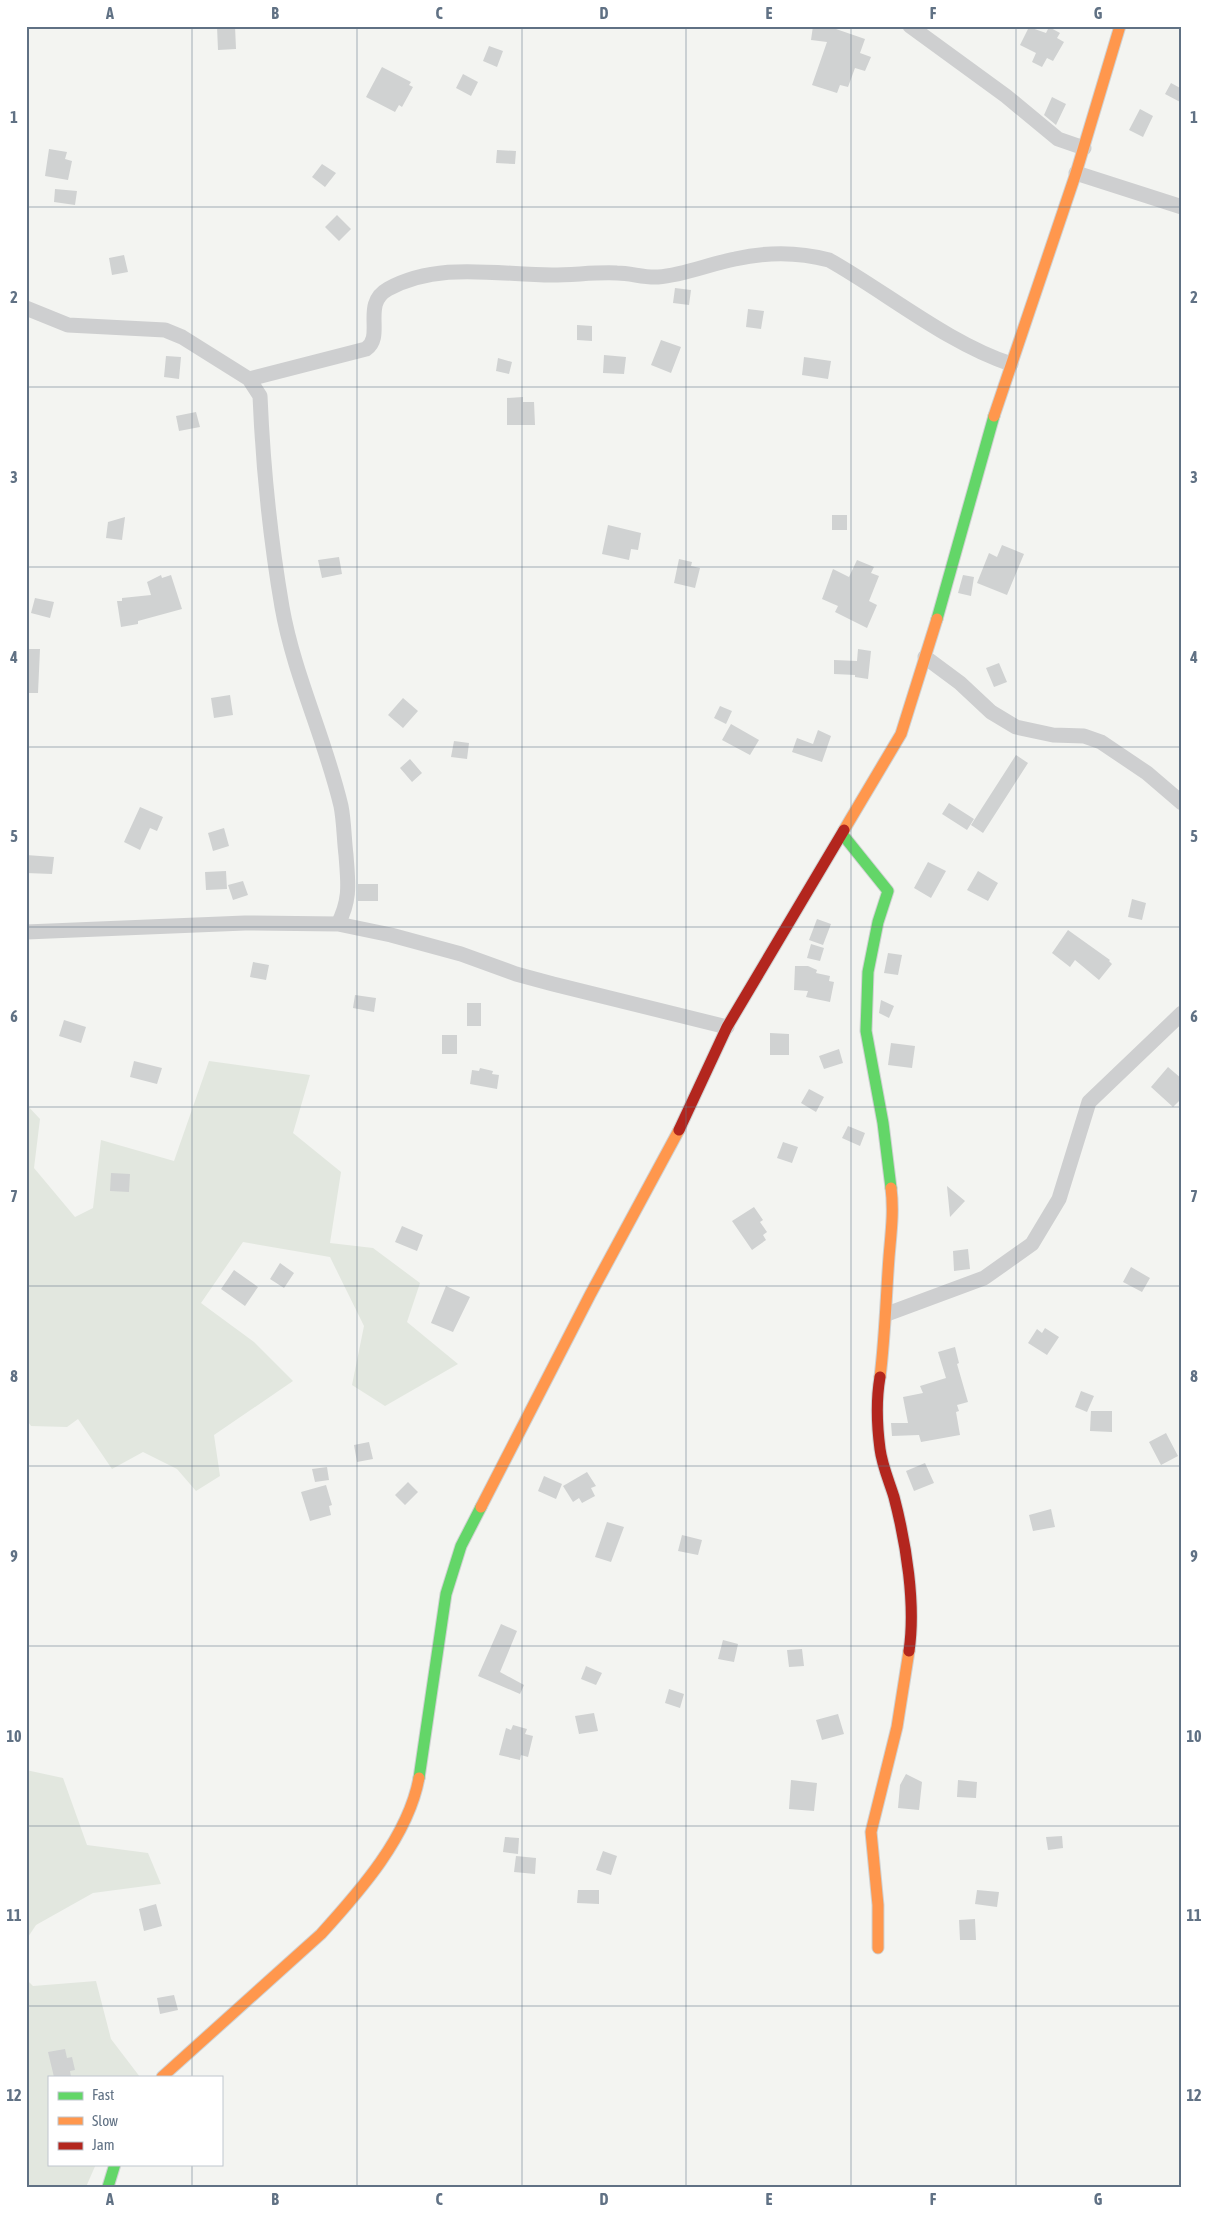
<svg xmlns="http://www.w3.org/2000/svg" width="1208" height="2213" font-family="'Asap Condensed',sans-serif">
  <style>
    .green { fill: #e2e7df }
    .building { fill: #d0d2d2 }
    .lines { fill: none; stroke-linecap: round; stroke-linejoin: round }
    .fast-casing { stroke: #cfd1d2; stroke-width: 13 }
    .slow-casing { stroke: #cfd1d2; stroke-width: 13 }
    .jam-casing { stroke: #cfd1d2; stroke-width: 13 }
    .street { stroke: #cecfd0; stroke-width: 15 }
    .fast { stroke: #63d668; stroke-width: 11 }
    .slow { stroke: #ff974d; stroke-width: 11 }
    .jam { stroke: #b3261e; stroke-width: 11 }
    .grid { fill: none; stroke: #607184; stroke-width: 1; stroke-opacity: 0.55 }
    .neatline { fill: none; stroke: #607184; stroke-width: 2 }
    .grid-label { font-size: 16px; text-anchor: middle; font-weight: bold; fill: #607184 }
  </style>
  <rect width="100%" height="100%" fill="#f3f4f1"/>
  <path class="green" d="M209,1061L310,1075L293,1133L341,1172L330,1243L373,1248L420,1283L407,1322L458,1364L385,1406L352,1385L364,1326L330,1257L243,1242L201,1303L254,1342L293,1381L214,1435L220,1476L196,1491L177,1469L143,1452L112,1469L78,1419L67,1427L31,1426L26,1419V1104L40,1119L34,1168L75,1217L93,1208L101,1140L174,1161Z
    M26,1770L63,1778L87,1845L148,1853L161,1884L93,1893L36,1925L26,1940Z
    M26,1979L33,1986L96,1981L111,2039L140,2077H49V2164H96L86,2187H26Z"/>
  <path class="building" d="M217,26H235L236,49L218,50Z
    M813,26L836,29L865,39L860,53L871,57L865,71L855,68L848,87L840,85L837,93L812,85L827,42L811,40Z
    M1029,27L1046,33L1049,27L1060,33L1057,38L1064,42L1053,61L1047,58L1042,67L1032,62L1036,53L1020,45Z
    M489,46L503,51L497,67L483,61Z
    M382,67L411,82L409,85L413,87L402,107L399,105L395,112L366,97Z
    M463,74L478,82L471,96L456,88Z
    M1171,83L1182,89V103L1165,94Z
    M1052,97L1066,104L1056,125L1044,115Z
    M1140,109L1153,116L1143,137L1129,130Z
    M49,149L67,152L65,159L72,161L68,180L45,176Z
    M497,150L516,151L515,164L496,163Z
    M322,164L336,173L325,187L312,177Z
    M55,189L77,191L75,205L54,202Z
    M337,215L351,229L339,241L325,227Z
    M124,255L128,272L112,275L109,258Z
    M675,288L691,290L689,305L673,303Z
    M748,309L764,311L761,329L746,327Z
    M577,325L592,326V341L577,340Z
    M661,340L681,347L671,373L651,365Z
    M604,355L626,357L624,374L603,373Z
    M166,356L181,357L179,379L164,377Z
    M804,357L831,361L828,379L802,375Z
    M498,358L512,362L509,374L496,371Z
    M523,397V402H534L535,425H507V398Z
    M196,412L200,427L179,431L176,416Z
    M832,515H847V530H832Z
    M125,517L122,540L106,538L108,522Z
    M608,525L641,533L638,550L631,549L629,560L602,554Z
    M1002,545L1024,554L1007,595L977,583L989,553L997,557Z
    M339,557L342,574L322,578L318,560Z
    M679,559L692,562L691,566L700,568L695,588L674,583Z
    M857,560L874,567L871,573L879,576L869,601L877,605L867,628L835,612L838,606L822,599L833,569L849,577Z
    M161,575L162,578L171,575L182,609L138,621V624L121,627L117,601H122V598L151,595L147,582Z
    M963,575L974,577L971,596L958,593Z
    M35,598L54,602L50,618L31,613Z
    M26,649H40L38,693H26Z
    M858,649L871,651L868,679L855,677V675L834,674V660L857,661Z
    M999,663L1007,682L994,687L986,668Z
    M230,695L233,715L214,718L211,698Z
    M403,698L418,711L403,728L388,715Z
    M720,706L732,711L726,724L714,718Z
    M731,724L759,740L750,755L722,740Z
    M818,730L831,736L822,762L792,752L797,738L813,744Z
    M454,741L469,743L467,759L451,757Z
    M1016,755L1028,763L983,833L971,825Z
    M410,759L422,773L412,782L400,768Z
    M949,803L974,819L967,830L942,814Z
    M140,807L163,817L157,831L150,828L140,850L124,842Z
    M224,828L229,846L213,851L208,833Z
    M26,855L54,857L52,874L26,873Z
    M928,862L946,871L931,898L914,888Z
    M226,871L227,889L206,890L205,872Z
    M978,871L998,883L988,901L967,890Z
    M243,881L248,895L233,900L228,885Z
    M358,884H378V901H358Z
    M1132,899L1146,903L1142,920L1128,917Z
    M817,919L831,924L823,945L809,940Z
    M1068,930L1110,960L1109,961L1112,964L1099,980L1075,960L1070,967L1052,953Z
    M811,944L824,948L820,961L807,958Z
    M888,953L902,955L898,975L884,973Z
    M253,962L269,965L266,980L250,977Z
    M795,966H808L817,970L816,973L830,976L829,981L834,982L830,1002L806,997L808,991L794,990Z
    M355,995L376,998L374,1012L353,1008Z
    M881,1000L894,1006L889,1018L879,1013Z
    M467,1003H481V1026H467Z
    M64,1020L86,1027L81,1043L59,1036Z
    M770,1033L789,1034V1055H770Z
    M442,1035H457V1054H442Z
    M891,1043L915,1046L912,1068L888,1065Z
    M839,1049L843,1063L824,1069L819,1056Z
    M134,1061L162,1068L157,1084L130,1077Z
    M1168,1067L1182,1079V1098L1173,1107L1151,1087Z
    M480,1068L493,1071L492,1074L499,1075L497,1089L470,1084L472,1070L479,1071Z
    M809,1089L824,1097L816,1112L801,1103Z
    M848,1126L865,1133L860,1146L842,1138Z
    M783,1142L798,1147L792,1163L777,1158Z
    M111,1173L130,1174L129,1192L110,1191Z
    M947,1186L965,1201L950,1217Z
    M754,1207L763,1220L760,1222L767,1232L763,1235L766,1240L752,1250L732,1221Z
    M402,1226L423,1235L417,1251L395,1242Z
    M968,1249L970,1269L954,1271L953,1251Z
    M280,1263L294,1273L284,1288L270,1279Z
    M1131,1267L1150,1278L1142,1292L1123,1282Z
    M234,1270L258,1287L245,1306L221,1289Z
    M446,1286L470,1297L453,1332L431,1323Z
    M1045,1328L1059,1337L1047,1355L1028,1343L1037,1329L1042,1333Z
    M955,1347L959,1363L957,1364L968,1402L957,1405L959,1411L956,1412L960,1435L921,1442L919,1435L892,1436L891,1423H908L903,1397L923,1393L920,1386L946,1378L938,1352Z
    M1081,1391L1094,1396L1087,1412L1075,1407Z
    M1091,1411H1112V1432L1090,1431Z
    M1166,1433L1178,1456L1161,1465L1149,1442Z
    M369,1442L373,1459L357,1462L354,1445Z
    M925,1463L934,1483L914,1491L906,1471Z
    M327,1467L329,1480L315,1482L312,1469Z
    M587,1472L596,1486L591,1488L595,1496L582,1503L579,1498L573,1502L563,1486Z
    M544,1476L562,1484L556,1499L538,1491Z
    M408,1482L418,1492L405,1505L395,1495Z
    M326,1485L332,1505L329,1506L331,1515L310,1521L301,1492Z
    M1051,1509L1055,1527L1033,1531L1029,1515Z
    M607,1522L624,1527L611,1562L595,1557Z
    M682,1535L702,1540L698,1555L678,1551Z
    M501,1624L517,1631L500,1672L524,1685L520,1694L478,1676Z
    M723,1640L738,1644L734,1662L718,1659Z
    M802,1649L804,1666L789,1667L787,1650Z
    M586,1666L602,1673L596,1685L581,1679Z
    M669,1689L684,1694L680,1708L665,1703Z
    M594,1713L598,1731L579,1734L575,1716Z
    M838,1714L844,1734L822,1740L816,1720Z
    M513,1725L527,1729L525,1734L533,1736L528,1757L521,1755L520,1760L499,1755L506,1728L511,1730Z
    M906,1774L922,1782L919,1810L898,1808L900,1785Z
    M791,1780L817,1783L814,1811L789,1809Z
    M958,1780L977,1782L976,1798L957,1797Z
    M1062,1836L1063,1848L1048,1850L1046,1837Z
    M505,1837L519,1838L518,1854L503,1852Z
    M603,1851L617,1856L611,1875L596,1870Z
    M516,1856L536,1858L535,1874L514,1872Z
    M578,1890H599V1904L577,1903Z
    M977,1890L999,1892L997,1907L975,1904Z
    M156,1904L162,1926L144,1931L139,1909Z
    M975,1919L976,1940H960L959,1920Z
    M174,1995L178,2010L160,2014L157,1998Z
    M65,2049L67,2058L72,2057L75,2070L70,2071L71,2077H54L48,2052Z"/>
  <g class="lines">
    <defs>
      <path id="fast" d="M937,619L994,416
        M843,835L888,891L878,922L868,972L866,1031L883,1123L891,1188
        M419,1778L446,1594L461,1546L481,1507
        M108,2187L115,2164"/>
      <path id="slow" d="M994,416L1076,173L1120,26
        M844,830L901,734L937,619
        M880,1377C885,1337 886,1297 889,1257C891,1233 894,1211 891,1188
        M481,1507L590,1295L679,1130
        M878,1948V1905L871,1832L897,1727L909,1651
        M162,2077L321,1934C360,1891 408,1837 419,1778"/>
      <path id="jam" d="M679,1130L727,1027L844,830
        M880,1377C876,1400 877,1426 880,1449C882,1465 889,1481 894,1497C906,1543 916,1604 909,1651"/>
    </defs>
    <use href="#fast" class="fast-casing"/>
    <use href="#slow" class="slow-casing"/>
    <use href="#jam" class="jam-casing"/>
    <path class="street" d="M910,26L1006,96L1058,139L1084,148
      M1076,173L1182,207
      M26,308L68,325L165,330L182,337L249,379L260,396C263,467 270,537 282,607C294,675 325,738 341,806C344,821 344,839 346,855C348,883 351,898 338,924
      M249,379L366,349C385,336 361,304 388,289C439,261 498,275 552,275C574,275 595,272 617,273C631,273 644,278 658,277C685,275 709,264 735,259C766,252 799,252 829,260C886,292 949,344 1011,364
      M925,657L960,683L991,712L1016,727L1053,735L1084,736L1101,742L1147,773L1182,803
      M26,932L245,923L338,924L391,935L461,954L516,974L553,984L727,1027
      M887,1314L984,1278L1032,1244L1059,1199L1089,1102L1182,1013"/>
    <use href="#fast" class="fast"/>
    <use href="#slow" class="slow"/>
    <use href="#jam" class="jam"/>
  </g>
  <path class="grid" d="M192,26V2077M357,26V2187M522,26V2187M686,26V2187M851,26V2187M1016,26V2187M26,207H1182M26,387H1182M26,567H1182M26,747H1182M26,927H1182M26,1107H1182M26,1286H1182M26,1466H1182M26,1646H1182M26,1826H1182M26,2006H1182M192,2164V2187"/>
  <rect width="1208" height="2213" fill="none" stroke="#ffffff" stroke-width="55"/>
  <rect x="48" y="2076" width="175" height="90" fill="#ffffff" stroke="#bfc6ce"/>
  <rect x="58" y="2092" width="25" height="8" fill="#63d668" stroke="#bfc6ce"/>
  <text x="92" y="2100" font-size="15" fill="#607184">Fast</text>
  <rect x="58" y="2117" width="25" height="8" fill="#ff974d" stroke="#bfc6ce"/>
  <text x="92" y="2126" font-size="15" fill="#607184">Slow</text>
  <rect x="58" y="2142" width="25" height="8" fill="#b3261e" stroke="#bfc6ce"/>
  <text x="92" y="2150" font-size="15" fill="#607184">Jam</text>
  <rect x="28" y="28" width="1152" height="2158" class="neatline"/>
  <g class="grid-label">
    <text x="110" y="19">A</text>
    <text x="275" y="19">B</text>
    <text x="439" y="19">C</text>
    <text x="604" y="19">D</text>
    <text x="769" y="19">E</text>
    <text x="933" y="19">F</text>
    <text x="1098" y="19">G</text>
    <text x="14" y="123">1</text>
    <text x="1194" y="123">1</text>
    <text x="14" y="303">2</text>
    <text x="1194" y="303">2</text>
    <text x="14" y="483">3</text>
    <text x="1194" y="483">3</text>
    <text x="14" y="663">4</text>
    <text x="1194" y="663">4</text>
    <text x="14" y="842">5</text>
    <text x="1194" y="842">5</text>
    <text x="14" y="1022">6</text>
    <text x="1194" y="1022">6</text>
    <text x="14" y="1202">7</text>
    <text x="1194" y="1202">7</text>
    <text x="14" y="1382">8</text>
    <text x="1194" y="1382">8</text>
    <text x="14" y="1562">9</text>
    <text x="1194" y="1562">9</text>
    <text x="14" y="1742">10</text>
    <text x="1194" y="1742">10</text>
    <text x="14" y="1921">11</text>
    <text x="1194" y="1921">11</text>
    <text x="14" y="2101">12</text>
    <text x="1194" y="2101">12</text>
    <text x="110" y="2205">A</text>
    <text x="275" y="2205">B</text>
    <text x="439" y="2205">C</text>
    <text x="604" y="2205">D</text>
    <text x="769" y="2205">E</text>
    <text x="933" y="2205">F</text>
    <text x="1098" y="2205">G</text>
  </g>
</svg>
